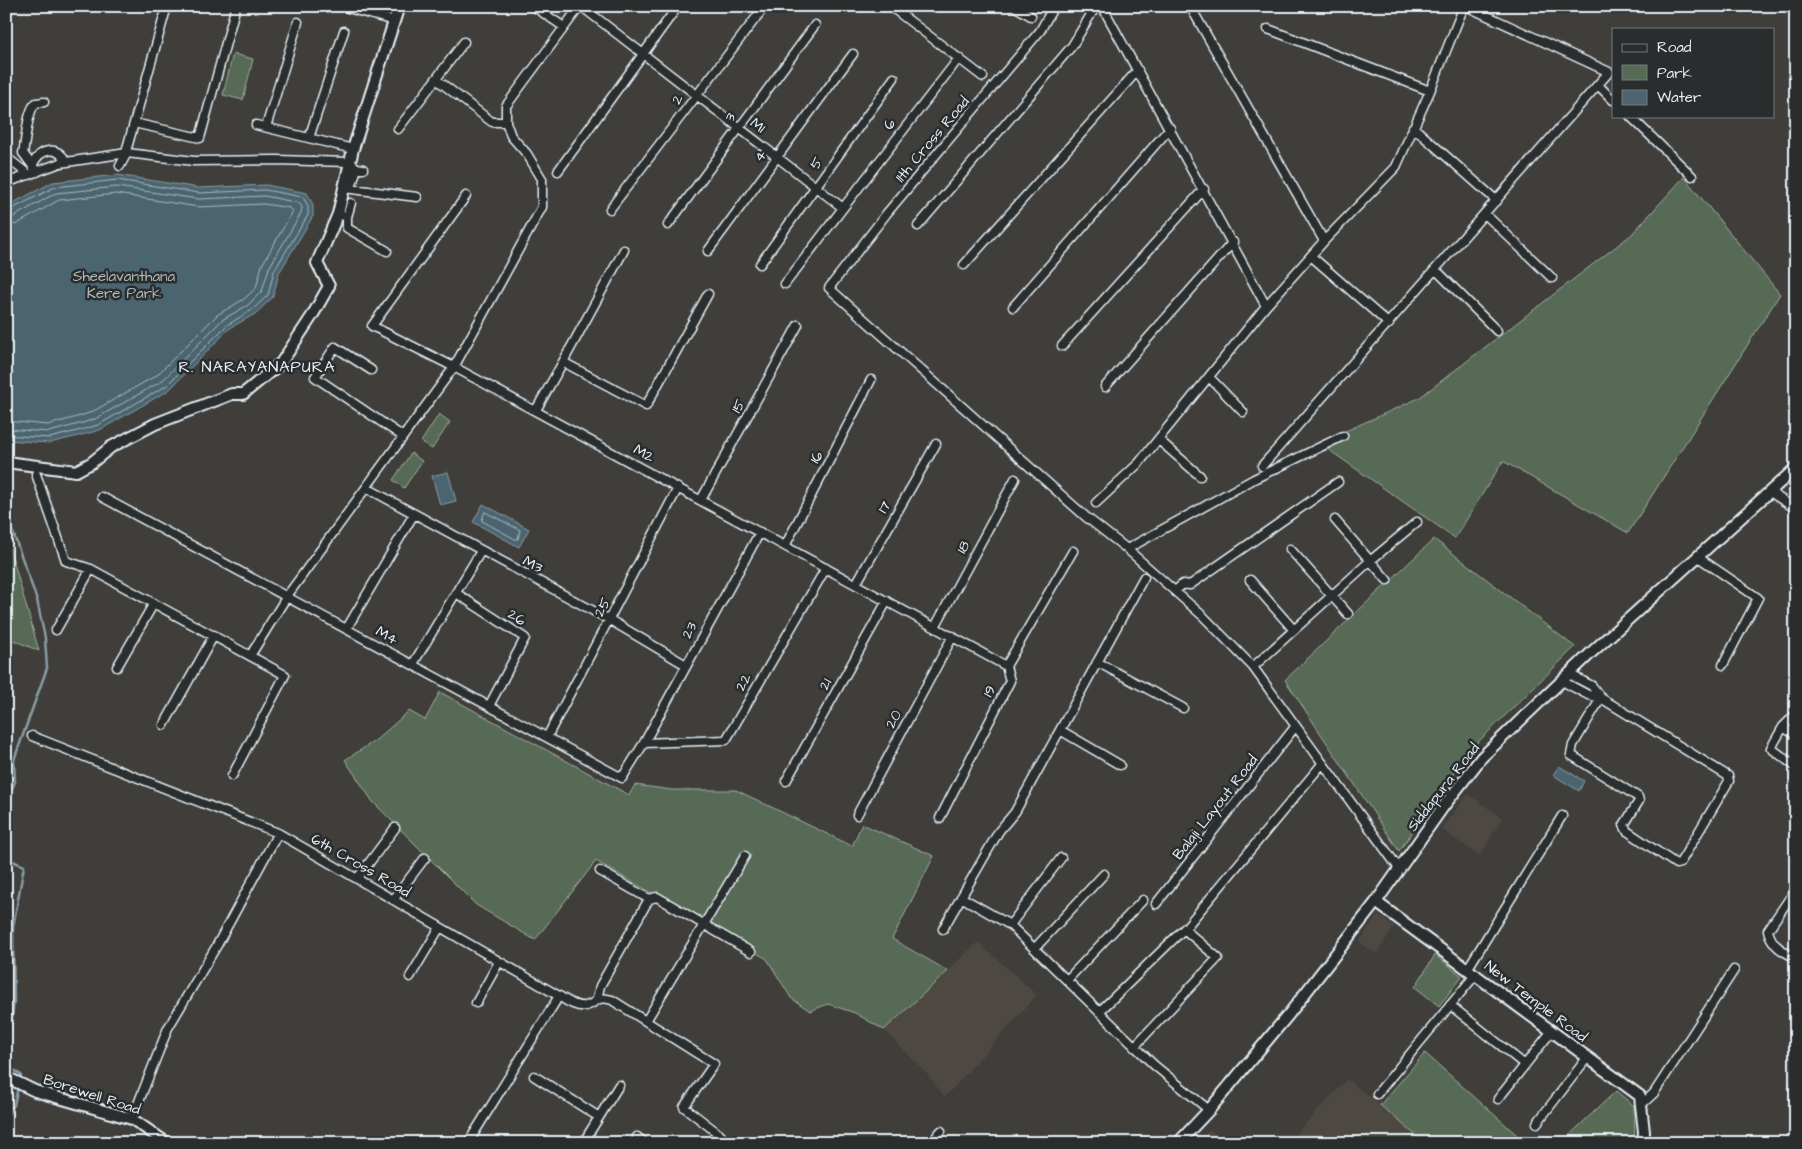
<svg xmlns="http://www.w3.org/2000/svg" width="1802" height="1149" font-family="'Architects Daughter',sans-serif">
  <style>
    .built { fill: #4e4a43 }
    .green { fill: #576a55; stroke: #a0aea6 }
    .water { fill: #4c6570; stroke: #8a9da6 }
    .lines { fill: none; stroke-linecap: round; stroke-linejoin: round }
    .shore { stroke: #aab9c2; stroke-width: 1 }
    .stream { stroke: #8a9da6; stroke-width: 2.5 }
    .minor-casing { stroke: #e8f1f8; stroke-width: 11 }
    .tertiary-casing { stroke: #e8f1f8; stroke-width: 14 }
    .minor { stroke: #2a2d2e; stroke-width: 8 }
    .tertiary { stroke: #2a2d2e; stroke-width: 10 }
    .labels { text-anchor: middle; stroke-width: 5; stroke-linejoin: round; paint-order: stroke }
    .street-label { font-size: 15px; fill: #e8f1f8; stroke: #2a2d2e }
    .park-label { font-size: 15px; fill: #aebbb7; stroke: #2a2d2e }
    .neighbourhood-label { font-size: 16px; letter-spacing: 1px; fill: #e8f1f8; stroke: #2a2d2e }
  </style>
  <rect width="100%" height="100%" fill="#3f3e3a"/>
  <filter id="ink" filterUnits="userSpaceOnUse"><feTurbulence type="fractalNoise" baseFrequency=".02" numOctaves="2"/><feDisplacementMap in="SourceGraphic" scale="10" xChannelSelector="R" yChannelSelector="G"/><feConvolveMatrix kernelMatrix="1 2 1 2 8 2 1 2 1" color-interpolation-filters="sRGB"/></filter>
  <g filter="url(#ink)">
    <path class="built" d="M1468,794L1502,818L1480,856L1441,829Z
      M1378,915L1394,927L1376,954L1359,942Z
      M978,942L1037,995L945,1097L927,1074L884,1030Z
      M1347,1079L1380,1105L1425,1143H1288Z
      M1210,1130L1226,1143H1197Z"/>
    <path class="green" d="M233,54L253,59L243,100L223,95Z
      M1684,177L1780,294L1628,533L1503,461L1455,538L1319,443L1419,398L1631,235Z
      M439,414L450,422L432,449L421,442Z
      M411,453L422,461L404,488L393,480Z
      M6,535L39,651L6,637Z
      M1434,539L1575,647L1470,750L1399,851L1285,680Z
      M440,692L629,795L635,785L672,790H736L852,846L862,824L934,856L892,939L948,971L884,1030L855,1013L828,1004L810,1011L791,998L767,959L596,861L535,940L476,905L373,802L345,760L376,740L409,711L425,720Z
      M1435,955L1462,976L1439,1006L1415,987Z
      M1425,1053L1526,1143H1425L1380,1105Z
      M1616,1091L1634,1106L1635,1143H1561Z"/>
    <path class="water" d="M117,175L199,188L266,185L307,193L313,205V216L279,273L273,297L255,314L230,328L169,390L100,430L82,435L50,443L6,440V209L13,203L53,182Z
      M448,472L456,501L440,505L432,476Z
      M483,504L529,529L519,547L473,522Z
      M1559,766L1584,781L1579,791L1553,775Z"/>
    <g class="lines">
      <path class="shore" d="M6,212L55,187L117,180L199,193L265,190L303,197L308,206V215L274,271L268,295L252,310L227,325L166,386L98,425L81,430L50,438L6,435
        M6,219L13,217L56,193L117,187L198,199L265,196L299,203L302,207L301,213L269,268L262,291L248,305L222,320L162,381L95,419L79,424L49,432L6,429
        M6,226L17,224L59,200L116,194L198,207L264,204L290,208L293,211L262,265L256,288L244,299L217,315L157,375L92,412L77,417L48,425L6,421
        M485,512L520,530L518,539H515L482,521Z"/>
      <path class="stream" d="M6,513L37,600L45,638L47,668L14,760L15,782L6,802
        M6,858L24,866L13,927L14,1002L6,1060
        M6,1065L21,1075L19,1081
        M6,1117L14,1105L18,1087"/>
      <defs>
        <path id="minor" d="M341,6L394,21
          M533,6L564,27
          M580,6L506,106V122L511,136L527,154L542,179V207L454,367L1006,666
          M581,6L843,208L785,284
          M890,6L983,77
          M1014,6L1031,16
          M1054,6L1040,31L887,213L829,288L1086,517L1127,549L1204,617L1253,667L1400,870
          M1102,6L1266,306
          M1190,6L1324,241
          M1268,29L1430,91
          M436,79L464,42
          M1599,86L1613,100
          M1630,116L1692,176
          M134,123L200,138L236,6
          M256,125L353,149
          M266,127L298,22
          M1413,127L1497,201
          M398,129L436,79L492,122H506
          M309,138L344,31
          M127,148L167,6
          M6,157L29,175
          M33,164C40,149 58,144 66,162
          M120,166L127,153
          M558,171L678,6
          M37,172L23,153C26,141 27,110 36,103L44,102
          M6,183L60,163L127,153L194,161L276,160L349,162L357,168L363,169
          M344,188L417,197
          M351,188L357,168
          M843,208L959,58
          M610,209L765,6
          M338,214L347,217V228L387,251
          M1485,214L1552,278
          M347,217L351,203
          M668,225L815,25
          M918,226L1072,46L1096,6
          M708,251L853,54
          M1311,256L1389,324
          M760,264L894,78
          M964,265L1138,70
          M1436,270L1497,331
          M1013,307L1170,128
          M1062,346L1204,189
          M563,362L624,250
          M371,370L335,347L315,377L402,436
          M1209,377L1243,412
          M1105,387L1233,242
          M536,410L563,362L646,406L708,294
          M1159,440L1200,476
          M1262,466L1609,72L1466,6
          M36,474L66,561L91,569L285,675L232,776
          M367,488L610,620L686,665
          M1770,492L1796,509
          M102,497L622,778L644,743L760,532
          M701,500L798,325
          M1096,503L1139,463L1266,306L1324,241L1396,167L1430,91L1464,6
          M1335,520L1387,580
          M785,546L871,380
          M1127,549L1254,479L1343,436
          M1290,549L1348,614
          M1698,557L1758,598L1723,665
          M1250,580L1293,629
          M856,584L936,444
          M1175,591L1183,584L1190,585L1338,482
          M456,593L525,638L489,706
          M935,627L1015,479
          M347,628L414,514
          M56,630L91,569
          M250,656L287,596L454,367L372,326L466,196
          M1097,662L1183,708
          M413,664L481,551
          M117,667L154,603
          M1253,667L1370,561L1417,522
          M1569,674L1592,686L1601,698
          M1562,681L1588,695L1601,698L1728,776L1729,781L1680,863L1676,864L1627,831L1624,825L1639,801L1638,797L1571,755L1573,745L1601,698
          M1796,714L1783,727L1771,748L1796,767
          M164,725L214,635
          M1783,727L1796,735
          M1060,730L1120,765
          M32,736L278,833
          M547,737L678,488
          M644,743L726,740L826,568
          M786,781L887,601
          M857,815L953,636
          M940,818L1010,681L1006,666L1073,551
          M600,871L649,899
          M357,879L395,828
          M1796,889L1768,930C1771,945 1782,951 1796,958
          M961,897L1010,925L1154,1065L1209,1110
          M393,900L425,858
          M1156,904L1295,727
          M1010,925L1061,858
          M943,929L999,831L1015,812L1144,577
          M1035,948L1104,874
          M1468,968L1562,816
          M410,977L440,927
          M1067,980L1143,900
          M559,996C567,1001 577,1008 586,1006C598,1003 596,995 612,1000L714,1064L684,1107L719,1134L712,1143
          M597,999L600,986L649,899L657,897L751,952
          M476,1003L499,962
          M1450,1005L1525,1065
          M1099,1012L1187,926L1322,764
          M646,1021L745,856
          M1134,1047L1218,958L1184,929
          M534,1076L599,1117
          M1377,1094L1476,974
          M1498,1099L1551,1032
          M1641,1105L1654,1093L1734,970
          M132,1119L168,1028L216,947L278,833L559,996L468,1143
          M1537,1123L1587,1058
          M719,1134L727,1143
          M637,1137L645,1143
          M583,1143L619,1085
          M931,1143L941,1131"/>
        <path id="tertiary" d="M6,462L76,471L91,463L111,447L155,424L232,394H243L281,363L312,316L329,286L317,263L338,214L353,149L399,6
          M1376,902L1640,1096L1644,1132L1643,1143
          M6,1077L35,1091L132,1119L167,1143
          M1178,1143L1209,1110L1289,1014L1376,902L1443,807L1482,757L1593,651L1796,468"/>
      </defs>
      <use href="#minor" class="minor-casing"/>
      <use href="#tertiary" class="tertiary-casing"/>
      <use href="#minor" class="minor"/>
      <use href="#tertiary" class="tertiary"/>
    </g>
  </g>
  <g class="labels">
    <g class="street-label">
      <text transform="translate(677 99) rotate(-53)" y="5">2</text>
      <text transform="translate(730 117) rotate(-54)" y="5">3</text>
      <text transform="translate(889 124) rotate(-53)" y="5">6</text>
      <text transform="translate(758 125) rotate(37)" y="5">M1</text>
      <text transform="translate(932 139) rotate(-50)" y="5">11th Cross Road</text>
      <text transform="translate(760 156) rotate(-54)" y="5">4</text>
      <text transform="translate(816 163) rotate(-54)" y="5">5</text>
      <text transform="translate(738 406) rotate(-61)" y="5">15</text>
      <text transform="translate(644 453) rotate(29)" y="5">M2</text>
      <text transform="translate(816 457) rotate(-62)" y="5">16</text>
      <text transform="translate(884 507) rotate(-60)" y="5">17</text>
      <text transform="translate(963 547) rotate(-62)" y="5">18</text>
      <text transform="translate(533 564) rotate(28)" y="5">M3</text>
      <text transform="translate(602 607) rotate(-63)" y="5">25</text>
      <text transform="translate(517 617) rotate(33)" y="5">26</text>
      <text transform="translate(689 630) rotate(-61)" y="5">23</text>
      <text transform="translate(387 635) rotate(29)" y="5">M4</text>
      <text transform="translate(743 682) rotate(-60)" y="5">22</text>
      <text transform="translate(825 684) rotate(-61)" y="5">21</text>
      <text transform="translate(989 691) rotate(-63)" y="5">19</text>
      <text transform="translate(893 719) rotate(-62)" y="5">20</text>
      <text transform="translate(1443 787) rotate(-52)" y="5">Siddapura Road</text>
      <text transform="translate(1215 807) rotate(-52)" y="5">Balaji Layout Road</text>
      <text transform="translate(361 865) rotate(30)" y="5">6th Cross Road</text>
      <text transform="translate(1536 1001) rotate(37)" y="5">New Temple Road</text>
      <text transform="translate(92 1094) rotate(18)" y="5">Borewell Road</text>
    </g>
    <g class="park-label">
      <text x="124" y="281">Sheelavanthana<tspan x="124" dy="17">Kere Park</tspan></text>
    </g>
    <g class="neighbourhood-label">
      <text x="257" y="372">R. NARAYANAPURA</text>
    </g>
  </g>
  <rect width="1802" height="1149" fill="none" stroke="#2a2d2e" stroke-width="25"/>
  <rect x="12" y="12" width="1777" height="1124" fill="none" stroke="#e8f1f8" stroke-width="2" filter="url(#ink)"/>
  <rect x="1612" y="28" width="162" height="90" fill="#2a2d2e" stroke="#767b7f"/>
  <rect x="1622" y="44" width="25" height="8" fill="#2a2d2e" stroke="#767b7f"/>
  <text x="1657" y="52" font-size="15" fill="#e8f1f8">Road</text>
  <rect x="1622" y="65" width="25" height="15" fill="#576a55" stroke="#767b7f"/>
  <text x="1657" y="78" font-size="15" fill="#e8f1f8">Park</text>
  <rect x="1622" y="90" width="25" height="15" fill="#4c6570" stroke="#767b7f"/>
  <text x="1657" y="102" font-size="15" fill="#e8f1f8">Water</text>
</svg>
